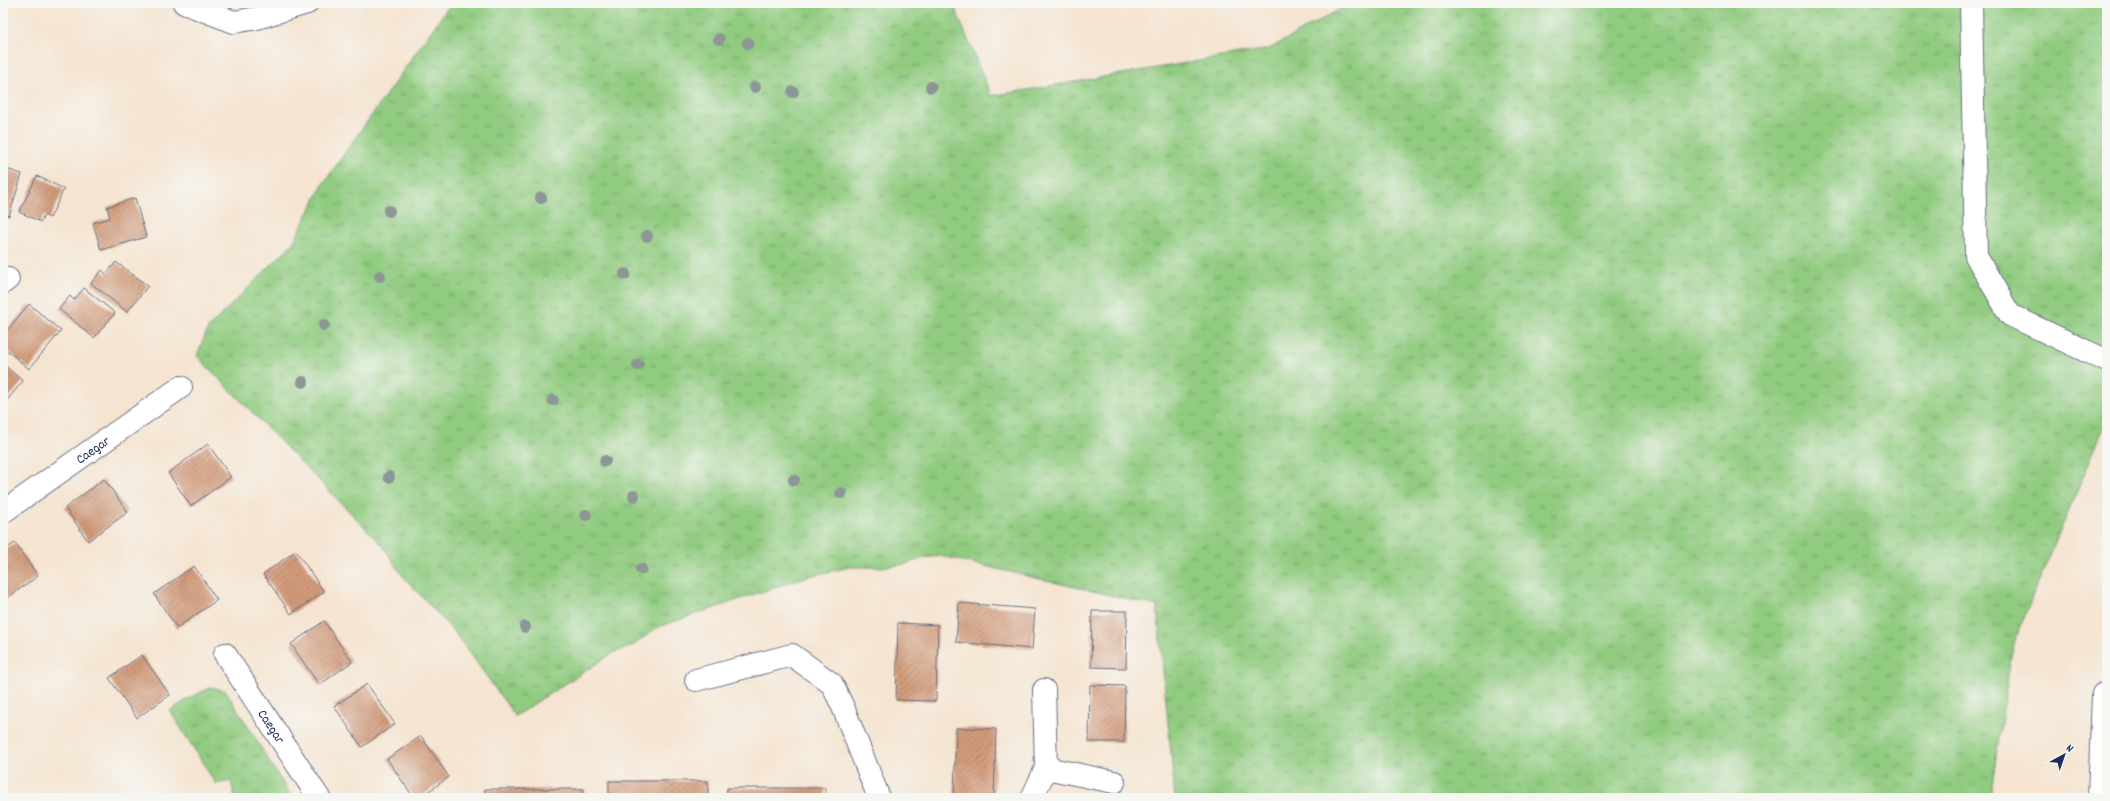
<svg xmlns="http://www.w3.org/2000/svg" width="2110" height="801" font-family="Dekko,sans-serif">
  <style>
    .grass { fill: url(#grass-tufts); stroke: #567d6e }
    .building { fill: url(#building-hatch) }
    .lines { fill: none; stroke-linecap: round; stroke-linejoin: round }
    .minor-casing { stroke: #676e86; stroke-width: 24 }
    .minor { stroke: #fff; stroke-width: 22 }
    .tree { fill: #8d9696 }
    .labels { text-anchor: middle; stroke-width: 3; stroke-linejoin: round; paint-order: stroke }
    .street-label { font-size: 14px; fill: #1b2f5e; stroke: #f6f6f2 }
  </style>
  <defs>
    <pattern id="grass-tufts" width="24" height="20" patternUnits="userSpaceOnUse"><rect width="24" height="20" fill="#90cb7f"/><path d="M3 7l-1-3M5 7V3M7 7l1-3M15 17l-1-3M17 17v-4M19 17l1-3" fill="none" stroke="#75a56b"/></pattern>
    <pattern id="building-hatch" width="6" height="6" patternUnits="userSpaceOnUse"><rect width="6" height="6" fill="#d29b7a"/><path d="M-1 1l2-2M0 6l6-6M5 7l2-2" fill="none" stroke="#aa7f67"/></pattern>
  </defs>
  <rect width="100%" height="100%" fill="#f6f6f2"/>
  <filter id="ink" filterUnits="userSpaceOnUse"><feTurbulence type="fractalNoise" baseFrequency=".025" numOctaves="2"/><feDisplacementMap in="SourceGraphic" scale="8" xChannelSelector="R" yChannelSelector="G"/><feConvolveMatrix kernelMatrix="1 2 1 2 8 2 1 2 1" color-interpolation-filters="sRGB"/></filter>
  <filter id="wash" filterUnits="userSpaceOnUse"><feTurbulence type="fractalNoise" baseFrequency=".012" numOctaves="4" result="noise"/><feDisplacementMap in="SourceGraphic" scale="16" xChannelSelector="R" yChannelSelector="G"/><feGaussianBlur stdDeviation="0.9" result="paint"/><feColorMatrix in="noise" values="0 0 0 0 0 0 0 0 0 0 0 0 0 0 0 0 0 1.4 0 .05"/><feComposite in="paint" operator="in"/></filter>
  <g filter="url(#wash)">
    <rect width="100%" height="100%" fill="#f5e4d0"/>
    <path class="grass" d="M451,3H953L991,96L1269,49L1351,3H2107V420L2013,643L1990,798H1175L1157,606L941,556L923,558L906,564L881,567H851L805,577L658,627L632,646L613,653L515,716L456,634L403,576L382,545L197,356L208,328L293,243L323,184Z
      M212,687L226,691L292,798H235L231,781L216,784L170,711L193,696Z"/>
    <g id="blocks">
      <path class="building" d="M3,168L22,174L9,216L3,214Z
        M37,176L64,189L50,218L44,215L41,222L19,212Z
        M135,198L146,237L101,250L93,223L110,218L107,207Z
        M116,262L148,286L127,312L91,283L102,270L106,274Z
        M84,288L115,313L94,338L59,309L70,296L74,300Z
        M29,304L61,331L29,369L3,347V335Z
        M3,364L23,381L3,405Z
        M208,444L231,477L191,506L168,473Z
        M104,479L128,512L88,541L65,508Z
        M15,543L38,576L3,601V551Z
        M296,551L324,592L291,614L263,574Z
        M194,566L217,600L177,628L154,594Z
        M959,603L1035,609L1032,649L956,642Z
        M1092,611H1127L1126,668L1091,667Z
        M324,621L352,662L319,685L291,644Z
        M898,623L938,625L936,701L896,700Z
        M142,655L170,695L137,718L109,678Z
        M367,684L395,724L362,747L334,706Z
        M1090,685L1125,686L1124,742H1089Z
        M956,728L996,729L994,798H954Z
        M421,736L449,777L419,798H414L387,759Z
        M609,781H708V798H609Z
        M727,788H825V798H727Z
        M485,789H584V798H485Z"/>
    </g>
  </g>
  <g filter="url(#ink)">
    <use href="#blocks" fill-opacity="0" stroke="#676e86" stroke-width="1"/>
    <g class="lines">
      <defs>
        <g id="minor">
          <path d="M184,3L234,22L257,18L307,3"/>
          <path d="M1971,3L1976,256L2010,315L2107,361"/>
          <path d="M3,283L8,279"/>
          <path id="s1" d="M3,512L181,387"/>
          <path id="s2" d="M225,654L319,798"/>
          <path d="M696,680L792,655L832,684L843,707L879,798"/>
          <path d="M1046,768L1114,782"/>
          <path d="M1032,798L1046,768L1044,690"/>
          <path d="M2099,798L2103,694"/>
        </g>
      </defs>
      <use href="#minor" class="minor-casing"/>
      <use href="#minor" class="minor"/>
    </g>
    <g class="tree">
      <circle cx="719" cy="39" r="6"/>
      <circle cx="748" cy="43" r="6"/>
      <circle cx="755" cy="87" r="6"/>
      <circle cx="931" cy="87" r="6"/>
      <circle cx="793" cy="92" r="6"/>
      <circle cx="541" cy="198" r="6"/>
      <circle cx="389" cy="211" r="6"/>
      <circle cx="647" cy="236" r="6"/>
      <circle cx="625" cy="274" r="6"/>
      <circle cx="380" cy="276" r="6"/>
      <circle cx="324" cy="325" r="6"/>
      <circle cx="638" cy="365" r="6"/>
      <circle cx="303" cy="382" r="6"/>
      <circle cx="553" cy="400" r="6"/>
      <circle cx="605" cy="461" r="6"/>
      <circle cx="389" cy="477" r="6"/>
      <circle cx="794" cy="480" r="6"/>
      <circle cx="841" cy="493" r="6"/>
      <circle cx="634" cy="496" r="6"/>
      <circle cx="586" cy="515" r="6"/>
      <circle cx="641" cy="569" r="6"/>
      <circle cx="525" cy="627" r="6"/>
    </g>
  </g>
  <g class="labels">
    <g class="street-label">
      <text dy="5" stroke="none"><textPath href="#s1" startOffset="109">Caegar</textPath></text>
      <text dy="5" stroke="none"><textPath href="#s2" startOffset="86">Caegar</textPath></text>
    </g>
  </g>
  <rect width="2110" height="801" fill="none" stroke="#f6f6f2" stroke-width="16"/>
  <g transform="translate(2064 755) rotate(40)" stroke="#f6f6f2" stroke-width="3" paint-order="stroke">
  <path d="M0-3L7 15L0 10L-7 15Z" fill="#1b2f5e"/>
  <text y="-6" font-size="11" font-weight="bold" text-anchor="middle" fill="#1b2f5e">N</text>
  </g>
</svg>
